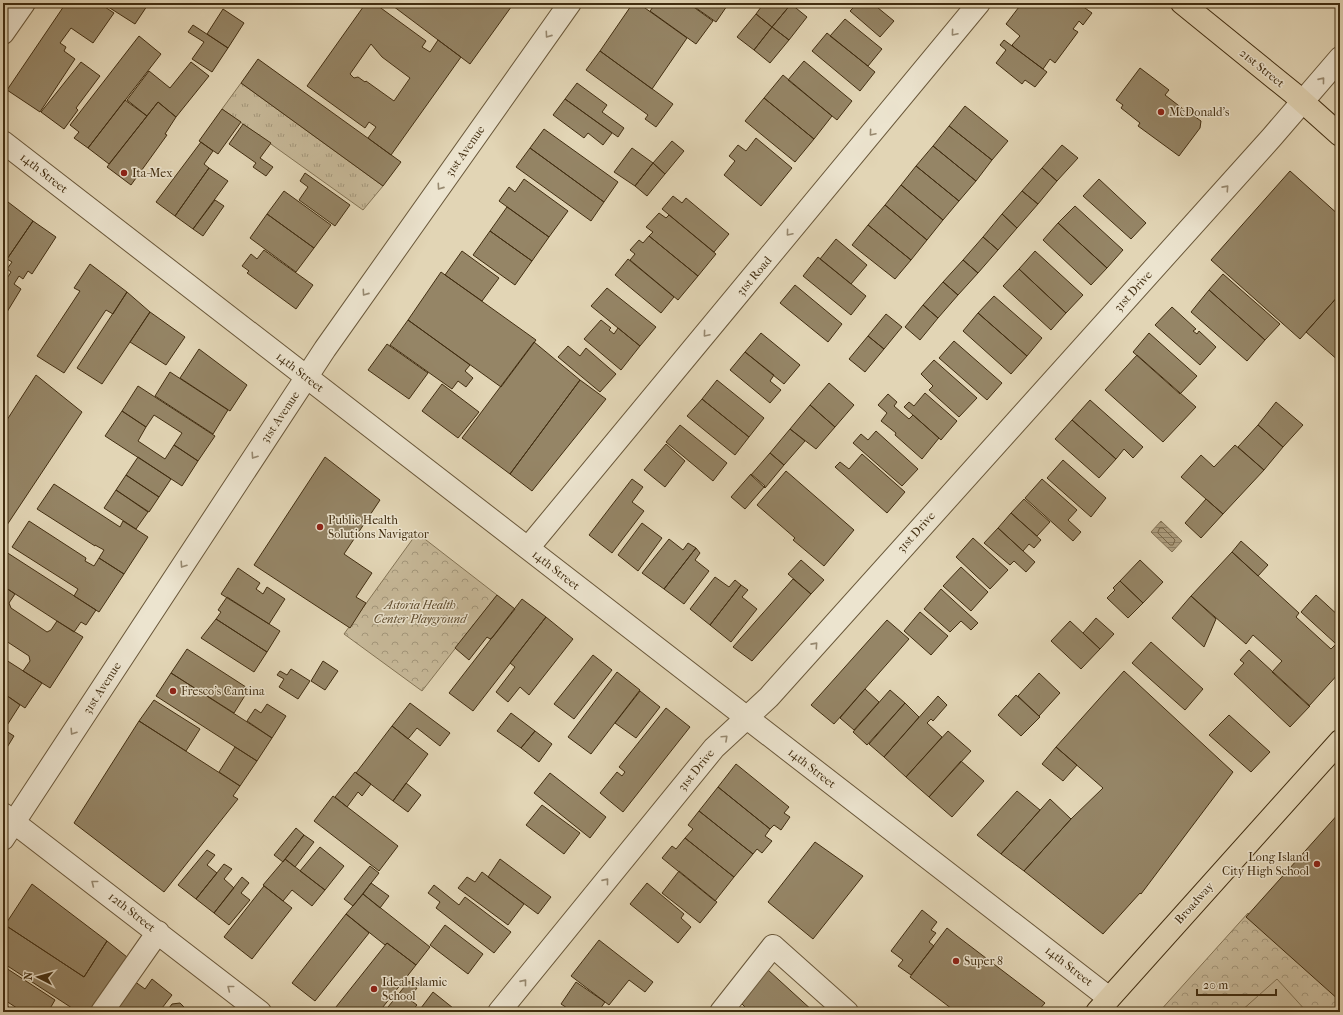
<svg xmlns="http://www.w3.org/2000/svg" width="1343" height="1015" font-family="'IM FELL French Canon',serif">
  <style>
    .grass { fill: url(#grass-tufts); stroke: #847455 }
    .forest { fill: url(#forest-crowns); stroke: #847455 }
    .garden { fill: #c7b999; stroke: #847455 }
    .water { fill: url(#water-rules); stroke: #827052 }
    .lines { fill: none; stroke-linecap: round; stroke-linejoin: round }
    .shore { stroke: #776547; stroke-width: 1 }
    .building { fill: #958566; stroke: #422e11; fill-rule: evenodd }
    .minor-casing { stroke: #6a583a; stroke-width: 24 }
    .major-casing { stroke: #422e11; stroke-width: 24 }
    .minor { stroke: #ece4cf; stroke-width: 22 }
    .major { stroke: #e2d5b5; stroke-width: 22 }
    .oneway { stroke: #978970 }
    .poi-dot { fill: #8f2418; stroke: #ece4cf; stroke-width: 1.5 }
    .labels { text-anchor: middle; stroke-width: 3; stroke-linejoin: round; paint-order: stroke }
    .street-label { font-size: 12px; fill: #422e11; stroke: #ece4cf }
    .poi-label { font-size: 12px; fill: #422e11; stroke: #ece4cf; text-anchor: start }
    .park-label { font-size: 12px; font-style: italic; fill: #5d4a2c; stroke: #ece4cf }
  </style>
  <defs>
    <pattern id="grass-tufts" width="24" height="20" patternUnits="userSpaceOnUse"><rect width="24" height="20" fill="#c7b999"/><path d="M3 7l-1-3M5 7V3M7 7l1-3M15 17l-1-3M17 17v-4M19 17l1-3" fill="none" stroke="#a3977b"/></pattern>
    <pattern id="forest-crowns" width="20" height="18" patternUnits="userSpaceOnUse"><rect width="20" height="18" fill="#c7b999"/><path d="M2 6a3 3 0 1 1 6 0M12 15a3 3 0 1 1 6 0" fill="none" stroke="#a3977b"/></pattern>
    <pattern id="water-rules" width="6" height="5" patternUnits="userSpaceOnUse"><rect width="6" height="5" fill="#ac9c7d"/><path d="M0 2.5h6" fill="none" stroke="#8e8065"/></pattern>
  </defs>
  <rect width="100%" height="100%" fill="#e2d5b5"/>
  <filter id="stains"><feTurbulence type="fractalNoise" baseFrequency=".005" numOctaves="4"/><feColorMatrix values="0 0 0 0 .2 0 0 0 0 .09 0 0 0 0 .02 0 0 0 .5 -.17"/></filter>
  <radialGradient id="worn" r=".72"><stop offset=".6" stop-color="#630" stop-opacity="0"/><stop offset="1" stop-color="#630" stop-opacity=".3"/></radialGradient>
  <path class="grass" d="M241,83L383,186L363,210L222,109Z"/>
  <path class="forest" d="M417,533L497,595L422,691L344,634Z
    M1248,913L1340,1000V1012H1159Z"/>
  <path class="garden" d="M1277,979L1307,1012H1240Z"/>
  <path class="water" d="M1161,521L1182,541L1172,552L1151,532Z"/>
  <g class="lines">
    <path class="shore" d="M1160,528H1163L1175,540L1173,545H1170L1158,533Z"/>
  </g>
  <path class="building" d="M66,3H99L114,13L93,43L71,28L60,43L66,47L64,51L75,59L40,112L7,90Z
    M102,3H149L135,24Z
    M366,3H374L426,41L422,47L430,52L438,40L461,57L391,155L368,138L376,127L369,122L365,128L307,86ZM371,44L382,57L410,78L394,101L366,81L365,82L358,77L354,78L350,74Z
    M389,3H514L470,64Z
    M633,3H638L687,38L652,89L600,51Z
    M656,3H688L713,21L696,44L650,11Z
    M689,3H729L716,22Z
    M764,3H789L791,4L772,27L756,14Z
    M850,3H872L894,21L880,37L850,11L854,7Z
    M1022,3H1039L1043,5L1044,3H1078L1092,13L1083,25L1079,21L1073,29L1078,32L1055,63L1050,59L1043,69L1015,48L1012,45L1020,36L1006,24Z
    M791,4L807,17L789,40L772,27Z
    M223,9L244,23L228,48L207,34Z
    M756,14L772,27L754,50L737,37Z
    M845,19L882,49L868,66L830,36Z
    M193,25L228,48L212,72L192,59L204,42L188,32Z
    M772,27L789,40L770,63L754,50Z
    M827,33L875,72L860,91L812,51Z
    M139,36L161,54L88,148L74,138L79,132L70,125Z
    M1004,40L1047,72L1035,87L1025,80L1022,84L996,63L1006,50L1000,45Z
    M600,51L673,104L656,127L645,119L648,115L586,70Z
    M258,59L401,162L383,186L241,83Z
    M804,61L852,101L837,120L788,80Z
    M81,62L100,76L76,108L78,110L64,129L41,112Z
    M191,62L209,76L176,117L158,102L147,116L127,100L149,71L170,88Z
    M1140,68L1169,90L1165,95L1187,112L1190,109L1196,113L1194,116L1201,121L1200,128L1179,156L1138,126L1140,123L1121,108L1123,105L1116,100Z
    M783,75L832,116L814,139L764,98Z
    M577,83L607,105L602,112L624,128L618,137L565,99Z
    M764,98L814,139L795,162L745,121Z
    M565,99L612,133L603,145L588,133L584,138L553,115Z
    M125,100L147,116L109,164L88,148Z
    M158,102L176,117L165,134L167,135L131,185L107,167Z
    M965,106L1008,141L992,160L949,126Z
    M222,109L241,122L218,154L199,141Z
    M243,124L271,143L260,158L273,167L266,176L253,167L256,163L229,144Z
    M949,126L992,160L976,181L933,146Z
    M544,129L618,182L604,202L530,148Z
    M756,138L792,168L761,206L724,175L735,161L729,156L738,145L746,151Z
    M672,141L684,151L665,174L653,163Z
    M201,142L213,151L204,164L209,168L175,216L156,202Z
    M1062,145L1078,158L1057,181L1042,168Z
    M933,146L976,181L959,201L916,166Z
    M530,148L604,202L591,221L516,167Z
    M632,148L653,163L635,186L614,172Z
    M653,163L665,174L647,196L635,186Z
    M916,166L959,201L943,220L901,185Z
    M209,168L228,181L193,229L175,216Z
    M1042,168L1057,181L1038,204L1022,191Z
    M1290,171L1340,216V294L1300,339L1211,260Z
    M305,173L350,205L335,226L299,200L308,187L300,181Z
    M524,179L568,211L549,237L499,201L509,187L515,192Z
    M1099,179L1146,223L1131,239L1083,196Z
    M901,185L943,220L927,240L885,205Z
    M284,191L331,225L314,248L267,214Z
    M1022,191L1038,204L1017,228L1002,214Z
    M673,196L682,203L686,198L729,234L714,252L662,209Z
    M215,200L224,206L203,236L193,229Z
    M8,202L33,221L3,265V210Z
    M885,205L927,240L911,260L868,225Z
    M1075,206L1123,250L1107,268L1058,223Z
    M507,207L549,237L532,261L490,231Z
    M659,213L666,218L669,215L716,254L698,276L649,236L653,232L646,227Z
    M267,214L314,248L296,272L250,238Z
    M1002,214L1017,228L998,250L983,237Z
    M33,221L56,237L32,274L28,271L23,279L19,276L14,284L21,289L7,312L3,309V278L6,280L11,272L7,269L12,262L7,259Z
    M1058,223L1107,268L1091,285L1043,240Z
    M868,225L911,260L895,279L852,245Z
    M490,231L532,261L515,285L473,255Z
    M649,236L698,276L678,300L630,260L635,254L630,250L639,240L643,243Z
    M983,237L998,250L978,273L963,260Z
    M836,239L867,265L851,284L820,259Z
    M264,250L313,285L296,309L247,273L249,271L242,266L251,254L257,259Z
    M462,251L499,278L482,301L445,275Z
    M1035,251L1083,295L1066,313L1019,269Z
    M818,257L866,296L851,315L803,276Z
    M628,259L674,297L661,313L615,275Z
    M963,260L978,273L958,295L943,282Z
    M90,264L127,292L113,314L106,310L64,373L37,356L80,291L74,288Z
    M1019,269L1066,313L1051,330L1003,286Z
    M441,272L536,340L501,387L408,320Z
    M1223,274L1280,324L1265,340L1209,290Z
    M943,282L958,295L938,318L923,305Z
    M795,285L842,324L828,342L780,303Z
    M607,288L656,327L640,346L591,306Z
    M1209,290L1265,340L1247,361L1191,312Z
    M127,292L150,312L102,384L77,368Z
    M1340,294V362L1306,332Z
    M994,296L1042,338L1027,356L978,313Z
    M923,305L938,318L920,340L905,327Z
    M1172,307L1196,329L1193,331L1197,334L1199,331L1216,347L1200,365L1155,325Z
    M150,312L185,337L166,365L130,342Z
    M978,313L1027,356L1011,374L963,331Z
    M886,314L902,327L884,349L868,336Z
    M408,320L470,365L465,371L473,378L466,387L458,381L452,389L390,345Z
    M601,320L611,328L609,330L614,334L618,328L640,346L621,370L584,339Z
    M761,333L800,365L784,384L745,352Z
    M1149,333L1197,376L1180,394L1133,352Z
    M868,336L884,349L865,372L849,359Z
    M954,341L1002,383L987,400L939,358Z
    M534,342L580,380L510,474L462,438Z
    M387,344L428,373L409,399L368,370Z
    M568,346L580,356L586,348L616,374L600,392L558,357Z
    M199,349L247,385L230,411L180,378Z
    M745,352L774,375L770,381L781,390L770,403L730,370Z
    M1137,355L1196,407L1163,442L1105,390Z
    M934,360L977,398L959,417L929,390L933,386L921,374Z
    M170,372L228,410L213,434L155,396Z
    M36,375L82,412L3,531V426Z
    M580,380L606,399L532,491L510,474Z
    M717,380L764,418L749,437L702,399Z
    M829,383L854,405L835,427L810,405Z
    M442,384L479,412L458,438L422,411Z
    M138,386L215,436L198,461L174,445L182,433L154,415L146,427L122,411Z
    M925,393L957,421L941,440L904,407L909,402L914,406Z
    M888,394L897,402L894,406L909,419L913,415L939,438L922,459L895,435L896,433L881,421L887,413L878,405Z
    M702,399L749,437L735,455L687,416Z
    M1090,400L1143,447L1133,458L1124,449L1116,459L1072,420Z
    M1276,402L1303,425L1283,447L1258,425Z
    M810,405L835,427L816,449L790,429Z
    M122,411L146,427L138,441L165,459L174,445L198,461L182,486L105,436Z
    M1072,420L1116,459L1099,478L1055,439Z
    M680,425L727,463L713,481L666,442Z
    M1258,425L1283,447L1264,470L1238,447Z
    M790,429L805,441L784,465L770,453Z
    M876,431L918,469L902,486L853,443L861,434L868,440Z
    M666,444L685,461L665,487L644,470Z
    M1235,445L1264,470L1223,514L1181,477L1201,455L1214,467Z
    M770,453L784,465L765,488L751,475Z
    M862,454L905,492L887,513L835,467L840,462L849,469Z
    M138,457L171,479L159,497L126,475Z
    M325,457L380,500L344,554L372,573L356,597L366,603L350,628L254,565Z
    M1063,460L1106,498L1091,517L1047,478Z
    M786,471L854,530L824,566L793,540L795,538L757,505Z
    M751,474L765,486L745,509L731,497Z
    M126,475L159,497L149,512L116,490Z
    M632,479L643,487L632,502L644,511L612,553L589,535Z
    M1042,479L1077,510L1068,520L1081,532L1073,541L1025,498Z
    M54,484L120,527L123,521L148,537L124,574L99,558L104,550L95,545V546L37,509Z
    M116,490L148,512L136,529L104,508Z
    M1024,499L1050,522L1037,536L1011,513Z
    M1206,499L1223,514L1201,538L1185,523Z
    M1011,513L1041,540L1034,548L1029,544L1023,551L998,528Z
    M29,521L86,558L85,561L94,566L99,558L124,574L99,612L74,596L78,589L12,547Z
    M642,523L662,538L638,571L618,555Z
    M998,528L1035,562L1026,572L1014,561L1010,565L984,543Z
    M973,538L1008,570L990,589L956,557Z
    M669,539L683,550L688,543L696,548L664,589L642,573Z
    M1241,541L1268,565L1258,576L1232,552Z
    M696,548L700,553L695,560L709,571L684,604L664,589Z
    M3,550L96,610L86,625L81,622L74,632L3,586Z
    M1232,552L1299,613L1296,617L1331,649L1335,645L1340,650V672L1309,706L1272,672L1282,661L1253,635L1246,644L1191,596Z
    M801,560L824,580L811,594L788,574Z
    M1140,560L1163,582L1143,603L1120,581Z
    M961,567L988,592L971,611L943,586Z
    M238,568L260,583L256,589L263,594L267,587L285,599L269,624L221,594Z
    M715,577L729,587L735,580L741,585L710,625L690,609Z
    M793,579L811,594L752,661L733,647Z
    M1120,581L1143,603L1128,618L1107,598L1115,590L1113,588Z
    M741,585L748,590L742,597L757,609L731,642L710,625Z
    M3,586L15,594L9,603L11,608L47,632L51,630L57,621L83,637L50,688L23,671L30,661L29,656L3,639Z
    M941,589L978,623L971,630L961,621L950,632L924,609Z
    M497,595L515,609L492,638L490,639L487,637L469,660L455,648Z
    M1316,595L1340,617V637L1335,643L1301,612Z
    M1191,596L1216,619L1204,647L1172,618Z
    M227,597L280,631L267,652L216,619L221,612L218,610Z
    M522,599L546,617L473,711L449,693Z
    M920,612L948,636L931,655L904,631Z
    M546,617L573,639L529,695L520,687L508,702L496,692L515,667L510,663Z
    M1096,618L1114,634L1100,649L1083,633Z
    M216,619L267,652L254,672L201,638Z
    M887,620L909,639L834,724L811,705Z
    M1070,621L1100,649L1081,669L1051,641Z
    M1151,642L1203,689L1185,710L1132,663Z
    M187,649L249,689L234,713L171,673Z
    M1249,650L1310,706L1290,727L1234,674L1244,663L1240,660Z
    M593,655L612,670L574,719L554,704Z
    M3,658L42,683L25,708L3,693Z
    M323,661L338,671L325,690L311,681Z
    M291,669L310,681L298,699L279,687L284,679L277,675L280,671L287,675Z
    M1124,671L1233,772L1141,894L1140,893L1103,934L1024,871L1071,819L1103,788L1056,747Z
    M617,672L640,690L591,754L568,737Z
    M171,673L272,738L257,761L156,696Z
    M1039,673L1060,693L1039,716L1018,696Z
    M865,689L879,702L854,730L840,718Z
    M890,690L905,703L867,745L853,732Z
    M640,691L660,707L636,738L615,723Z
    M3,693L20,705L4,730L3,729Z
    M1016,695L1040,717L1021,736L998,715Z
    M938,696L947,705L933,721L931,719L927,723L942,737L906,777L884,757Z
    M154,700L200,729L186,751L139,721Z
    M410,703L450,733L440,746L417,728L408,739L392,726Z
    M905,703L919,717L884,757L869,744Z
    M267,704L286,716L272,738L247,721L255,709L261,713Z
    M666,708L690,727L623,812L600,793L617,772L622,776L625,772L619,767Z
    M511,713L535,731L521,748L497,731Z
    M1229,715L1270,752L1251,772L1209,735Z
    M139,721L240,786L233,796L238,799L164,892L74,823Z
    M392,726L428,754L393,801L356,773Z
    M3,729L14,736L3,754Z
    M535,731L552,744L539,762L521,748Z
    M948,731L971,751L929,797L906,777Z
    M235,747L257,761L240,786L219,772Z
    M1056,747L1077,765L1063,781L1042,764Z
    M961,761L984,781L952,817L929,797Z
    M736,764L789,807L784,813L790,817L781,830L774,825L770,829L718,787Z
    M355,772L371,784L362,796L358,792L347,807L335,797Z
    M550,773L606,817L590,838L534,793Z
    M406,783L421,795L408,812L393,801Z
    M718,787L770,829L765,836L772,841L762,853L757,849L753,854L699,811Z
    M1017,791L1040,810L1001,854L977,835Z
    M333,796L398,846L379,871L314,821Z
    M1050,799L1071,819L1024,871L1001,854Z
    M542,805L580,833L564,854L526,825Z
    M699,811L753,854L734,877L685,838L693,829L688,825Z
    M1340,812V1001L1246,917Z
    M296,828L304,835L283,862L274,855Z
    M304,835L314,842L295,867L285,859Z
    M685,838L734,877L715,901L662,858L672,846L676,849Z
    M815,842L863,876L813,939L768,902Z
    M320,847L344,866L325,890L300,871Z
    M207,850L215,855L207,865L217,873L196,899L178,885Z
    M285,859L325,890L312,906L292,890L283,901L263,885Z
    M500,859L551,897L538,914L488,877Z
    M224,864L232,869L224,879L234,888L214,913L196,899Z
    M370,866L379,873L353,906L344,899Z
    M679,871L717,902L700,923L662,893Z
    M482,872L524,904L508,925L458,888L467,877L475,882Z
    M242,877L249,883L241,893L250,900L229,925L214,913Z
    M371,883L389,896L380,908L363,894Z
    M647,883L684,914L681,918L691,927L678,943L630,904Z
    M32,884L107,941L84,977L5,925Z
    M434,885L459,905L465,897L511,932L494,953L436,908L440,902L428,893Z
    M264,886L292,908L252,959L224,937Z
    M363,894L430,947L416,965L387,943L385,945L346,914Z
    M922,910L937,922L931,930L936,933L929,942L934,946L911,975L898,966L903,960L891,951Z
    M346,914L369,933L315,1001L292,983Z
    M5,925L84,977L107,941L127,957L91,1012H78L3,963V928Z
    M445,925L483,954L468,974L430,945Z
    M947,928L957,936L1045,1003L1037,1012H956L910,977Z
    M599,940L653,982L645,992L629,980L609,1005L571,976Z
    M387,943L416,965L379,1012H332Z
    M3,966L55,1000L48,1012H23L3,999Z
    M768,970L814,1012H744L747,1009L740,1002Z
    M152,979L172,995L159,1012H109L134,981L145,989Z
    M409,981L417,988L409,999L417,1005L411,1012H384Z
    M576,982L605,1002L598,1012H573L561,1004Z
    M433,992L458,1012H418Z
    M3,1003L16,1012H3Z
    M180,1003L184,1007V1012H166L172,1004Z"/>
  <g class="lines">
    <defs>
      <path id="minor" d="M3,33L24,3
        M3,142L1109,998
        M528,548L979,3
        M3,814L260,1012
        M3,839L325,349L570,3
        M102,1012L158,932
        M499,1012L714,748L769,697L1272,137L1340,58
        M721,1012L773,946L847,1012"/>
      <path id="major" d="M1182,3L1293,93L1340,135
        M1097,1012L1340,741"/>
    </defs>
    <use href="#minor" class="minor-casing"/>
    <use href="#major" class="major-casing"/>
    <use href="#minor" class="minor"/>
    <use href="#major" class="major"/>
  </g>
  <defs><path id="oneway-chevron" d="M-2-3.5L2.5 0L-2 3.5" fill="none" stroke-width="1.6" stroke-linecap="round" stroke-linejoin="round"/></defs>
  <g class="oneway">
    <use href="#oneway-chevron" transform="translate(954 33) rotate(130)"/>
    <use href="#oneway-chevron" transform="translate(548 35) rotate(125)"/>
    <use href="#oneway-chevron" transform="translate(1322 80) rotate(-51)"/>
    <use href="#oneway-chevron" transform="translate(872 133) rotate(130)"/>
    <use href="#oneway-chevron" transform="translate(440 187) rotate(125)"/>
    <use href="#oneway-chevron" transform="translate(1226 188) rotate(-48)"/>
    <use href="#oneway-chevron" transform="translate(789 233) rotate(130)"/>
    <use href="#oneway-chevron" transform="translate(365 293) rotate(125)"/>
    <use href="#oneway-chevron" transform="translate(706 334) rotate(130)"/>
    <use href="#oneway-chevron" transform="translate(254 456) rotate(124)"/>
    <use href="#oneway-chevron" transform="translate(183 565) rotate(124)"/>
    <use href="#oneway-chevron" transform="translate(815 645) rotate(-48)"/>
    <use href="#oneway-chevron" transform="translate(73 732) rotate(123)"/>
    <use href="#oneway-chevron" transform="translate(725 738) rotate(-43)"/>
    <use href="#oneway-chevron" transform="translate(606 881) rotate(-51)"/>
    <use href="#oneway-chevron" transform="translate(94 883) rotate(-142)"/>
    <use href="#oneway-chevron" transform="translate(524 982) rotate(-51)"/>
    <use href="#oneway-chevron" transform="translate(230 988) rotate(-142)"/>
  </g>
  <g class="poi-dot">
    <circle cx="1161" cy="112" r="4"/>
    <circle cx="124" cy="173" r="4"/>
    <circle cx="320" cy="527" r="4"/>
    <circle cx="173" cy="691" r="4"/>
    <circle cx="1317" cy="864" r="4"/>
    <circle cx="956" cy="961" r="4"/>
    <circle cx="374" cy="989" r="4"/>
  </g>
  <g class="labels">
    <g class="street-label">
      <text transform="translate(1262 68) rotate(39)" y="4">21st Street</text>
      <text transform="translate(465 151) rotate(-55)" y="4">31st Avenue</text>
      <text transform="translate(44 173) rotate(38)" y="4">14th Street</text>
      <text transform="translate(754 276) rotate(-50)" y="4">31st Road</text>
      <text transform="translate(1133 291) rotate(-48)" y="4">31st Drive</text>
      <text transform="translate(300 372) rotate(38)" y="4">14th Street</text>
      <text transform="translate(280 417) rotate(-56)" y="4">31st Avenue</text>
      <text transform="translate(916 532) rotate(-48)" y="4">31st Drive</text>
      <text transform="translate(556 570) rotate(38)" y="4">14th Street</text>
      <text transform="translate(102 688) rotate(-57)" y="4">31st Avenue</text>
      <text transform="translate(812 768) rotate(38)" y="4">14th Street</text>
      <text transform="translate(696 770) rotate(-51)" y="4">31st Drive</text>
      <text transform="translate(1194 903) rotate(-48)" y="4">Broadway</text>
      <text transform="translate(132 912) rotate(38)" y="4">12th Street</text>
      <text transform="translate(1069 966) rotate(38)" y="4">14th Street</text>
    </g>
    <g class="poi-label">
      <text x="1169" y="116">McDonald's</text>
      <text x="132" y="177">Ita-Mex</text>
      <text x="328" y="524">Public Health<tspan x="328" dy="14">Solutions Navigator</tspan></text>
      <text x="181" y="695">Fresco's Cantina</text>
      <text x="1309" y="861" text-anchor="end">Long Island<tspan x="1309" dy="14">City High School</tspan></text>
      <text x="964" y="965">Super 8</text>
      <text x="382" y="986">Ideal Islamic<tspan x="382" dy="14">School</tspan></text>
    </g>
    <g class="park-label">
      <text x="420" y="609">Astoria Health<tspan x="420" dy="14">Center Playground</tspan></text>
    </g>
  </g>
  <rect width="1343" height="1015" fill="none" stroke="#e2d5b5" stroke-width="16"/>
  <rect x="4" y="4" width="1335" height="1007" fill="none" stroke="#422e11" stroke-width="2"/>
  <rect x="8" y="8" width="1327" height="999" fill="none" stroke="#422e11"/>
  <g transform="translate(38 977) rotate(276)" stroke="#ece4cf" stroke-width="3" paint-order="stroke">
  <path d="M0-3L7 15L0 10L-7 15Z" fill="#422e11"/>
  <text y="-6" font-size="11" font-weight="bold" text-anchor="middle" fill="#422e11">N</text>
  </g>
  <path d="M1197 989v6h79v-6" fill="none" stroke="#422e11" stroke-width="2"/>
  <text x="1203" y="989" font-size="12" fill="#422e11" stroke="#ece4cf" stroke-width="3" paint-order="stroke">20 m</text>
  <rect width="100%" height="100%" filter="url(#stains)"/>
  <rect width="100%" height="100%" fill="url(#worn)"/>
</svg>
